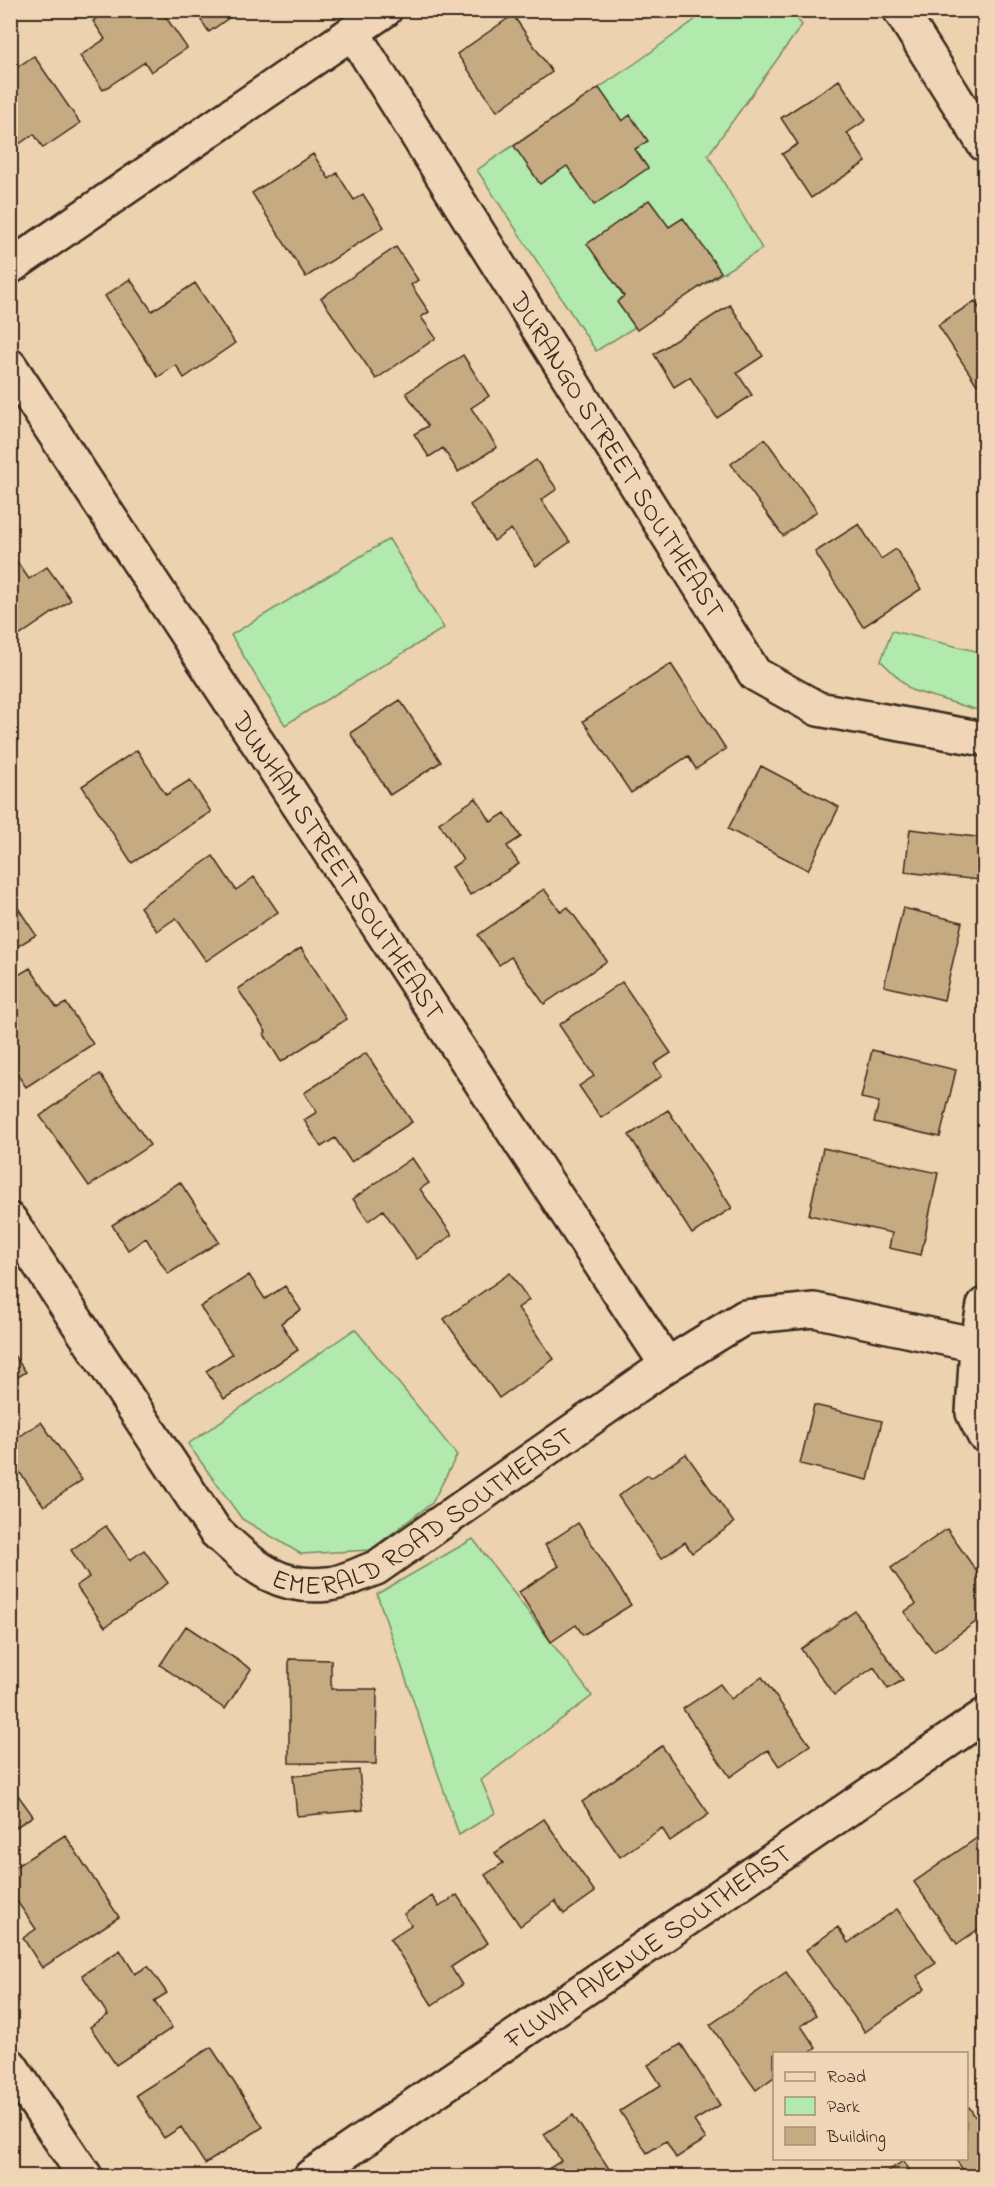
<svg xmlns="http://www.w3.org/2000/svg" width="995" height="2187" font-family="'Indie Flower',sans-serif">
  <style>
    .green { fill: #b2e9ac; stroke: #768a65; stroke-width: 1.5 }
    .building { fill: #c6ab82; stroke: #3b2a1e; stroke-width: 1.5 }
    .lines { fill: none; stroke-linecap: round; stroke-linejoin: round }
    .minor-casing { stroke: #3b2a1e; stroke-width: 38 }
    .minor { stroke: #f0d6b7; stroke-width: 33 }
    .labels { text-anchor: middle; stroke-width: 4.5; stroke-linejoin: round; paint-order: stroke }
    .street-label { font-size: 27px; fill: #3b2a1e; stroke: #f0d6b7 }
  </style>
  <rect width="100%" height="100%" fill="#ecd2ae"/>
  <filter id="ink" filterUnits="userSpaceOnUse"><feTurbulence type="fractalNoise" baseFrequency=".0167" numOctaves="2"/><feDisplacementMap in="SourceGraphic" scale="12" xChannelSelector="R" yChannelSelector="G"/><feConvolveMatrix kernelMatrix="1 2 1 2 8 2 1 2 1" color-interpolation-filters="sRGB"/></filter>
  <g filter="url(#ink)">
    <path class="green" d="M707,11H791L802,25L708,155L762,249L596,351L477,170L640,60Z
      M389,539L444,628L285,725L231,635Z
      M892,631L984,653V712L911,690L881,661Z
      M355,1329L457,1455L432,1503L370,1550L301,1554L242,1519L188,1444Z
      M473,1539L592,1696L481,1780L495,1813L459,1835L377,1594Z"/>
    <path class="building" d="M109,10H130L135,18L146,10H161L187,48L151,72L145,62L103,90L80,56L105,39L93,21Z
      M194,10H240L209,32Z
      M513,15L552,72L497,111L457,54Z
      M34,56L80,123L43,148L34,134L10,150V72Z
      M839,80L866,120L847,133L866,162L811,198L782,154L798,144L781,118Z
      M599,88L622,121L630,115L648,141L635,149L648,168L594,205L567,166L540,184L514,146Z
      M313,154L329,179L337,173L354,200L363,194L384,227L306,277L252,193Z
      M649,200L669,227L683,218L721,272L637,330L617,302L624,296L587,244Z
      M396,247L418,280L411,285L429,312L421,317L436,338L376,379L321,298Z
      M130,279L152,311L195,283L235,343L184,378L176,365L158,377L105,296Z
      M975,301L984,316V385L979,388L938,325Z
      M730,305L763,356L737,373L752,395L717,418L690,377L674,387L654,354Z
      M463,355L489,396L471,408L497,447L458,472L443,448L429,457L414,434L428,426L406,393Z
      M984,437V474L976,472Z
      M765,439L817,511L783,536L731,464Z
      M536,460L557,489L541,500L570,542L536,566L511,529L494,541L470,505Z
      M984,485V503L981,502Z
      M859,524L881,559L896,549L921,589L863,627L815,552Z
      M10,552L29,579L47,567L71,600L10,642Z
      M671,664L726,749L696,769L688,756L631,793L583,721Z
      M400,700L441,762L390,795L350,733Z
      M137,750L166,795L190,780L211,812L132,863L82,786Z
      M761,766L839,807L808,870L728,829Z
      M476,798L491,822L505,813L521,837L507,846L519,864L470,895L452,867L463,860L439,823Z
      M910,829L984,838L980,880L905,872Z
      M213,856L236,890L254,877L278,912L206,961L176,918L157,931L140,907Z
      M544,889L561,912L568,907L607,961L544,1004L511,957L499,965L478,935Z
      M10,896L36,935L10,951Z
      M903,908L962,922L944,1000L884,986Z
      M301,948L347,1019L281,1062L264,1034L266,1032L238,989Z
      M30,968L57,1008L66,1003L93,1044L26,1087L10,1064V980Z
      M622,982L671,1053L654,1064L662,1076L601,1118L579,1086L594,1076L559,1025Z
      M872,1050L956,1070L940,1137L874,1122L879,1102L861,1098Z
      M366,1053L412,1122L351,1162L335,1138L321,1147L304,1120L317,1112L304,1093Z
      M100,1074L150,1145L89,1186L40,1116Z
      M668,1110L732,1208L692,1234L629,1135Z
      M823,1148L938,1173L921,1255L889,1248L892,1233L809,1215Z
      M412,1158L429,1183L420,1189L452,1235L417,1259L383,1210L368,1221L353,1199Z
      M180,1182L219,1242L168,1274L146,1238L128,1250L112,1225Z
      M510,1273L529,1300L518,1308L554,1359L499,1398L444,1319Z
      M249,1275L265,1299L285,1286L301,1310L281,1323L298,1350L224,1399L206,1371L232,1354L200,1307Z
      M10,1350L26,1372L10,1382Z
      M814,1405L882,1421L868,1480L800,1464Z
      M41,1422L82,1480L44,1506L10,1459V1443Z
      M686,1454L734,1523L692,1553L685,1542L661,1559L618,1496L648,1475L651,1478Z
      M578,1523L631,1605L583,1635L576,1625L551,1642L519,1592L559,1566L545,1545Z
      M106,1526L130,1560L144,1550L168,1583L105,1627L76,1586L89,1577L71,1550Z
      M947,1529L984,1582V1616L934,1652L904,1612L916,1604L891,1568Z
      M855,1611L903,1680L888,1689L874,1667L834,1695L801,1649Z
      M186,1626L251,1669L225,1709L160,1665Z
      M289,1659L331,1660V1689H377L376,1764L289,1763Z
      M762,1677L810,1745L779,1766L768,1750L730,1777L683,1709L720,1684L731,1699Z
      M662,1746L709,1814L670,1841L662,1828L620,1857L582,1802Z
      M359,1770L363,1810L297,1816L293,1776Z
      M10,1784L33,1816L10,1831Z
      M544,1819L595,1892L564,1914L555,1901L520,1926L485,1875L503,1863L495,1853Z
      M984,1833V1925L957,1944L914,1882Z
      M65,1835L119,1917L42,1968L23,1938L36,1929L10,1891V1870Z
      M457,1895L488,1943L451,1967L462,1985L432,2005L390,1939L411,1925L404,1914L432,1896L439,1907Z
      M897,1909L936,1963L917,1976L925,1989L865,2032L806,1950L838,1927L848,1943Z
      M120,1950L135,1974L148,1966L167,1993L154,2001L172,2028L116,2065L90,2027L108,2015L82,1975Z
      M786,1972L816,2015L801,2026L816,2048L808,2054H774V2077L756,2090L710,2025Z
      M681,2044L720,2105L694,2121L706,2139L676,2158L666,2141L647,2153L620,2111L661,2085L648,2065Z
      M211,2047L263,2127L205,2164L181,2127L164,2138L136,2095Z
      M969,2107L978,2121L984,2116V2176H967L955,2158H966V2109Z
      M573,2115L614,2176H537L561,2161L544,2134Z
      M903,2161L914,2176H881Z"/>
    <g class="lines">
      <defs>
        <g id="minor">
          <path d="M900,10L984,144"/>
          <path id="s1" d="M353,33L755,674L818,709L984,739"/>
          <path d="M10,267L385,10"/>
          <path id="s2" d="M10,366L667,1365"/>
          <path id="s3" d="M10,1220L215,1531C251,1563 275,1590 328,1584C343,1583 361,1573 376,1568L667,1365L745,1317L814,1310L977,1345"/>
          <path d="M984,1305L977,1345L973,1413L984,1435"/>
          <path d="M10,2065L85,2176"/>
          <path id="s4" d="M311,2176L984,1716"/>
        </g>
      </defs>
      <use href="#minor" class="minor-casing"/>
      <use href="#minor" class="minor"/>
    </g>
  </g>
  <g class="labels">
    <g class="street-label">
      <text dy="9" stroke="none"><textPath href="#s1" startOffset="498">DURANGO STREET SOUTHEAST</textPath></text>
      <text dy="9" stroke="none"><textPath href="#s2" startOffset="598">DUNHAM STREET SOUTHEAST</textPath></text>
      <text dy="9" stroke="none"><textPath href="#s3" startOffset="618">EMERALD ROAD SOUTHEAST</textPath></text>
      <text dy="9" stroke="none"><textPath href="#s4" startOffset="408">FLUVIA AVENUE SOUTHEAST</textPath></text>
    </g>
  </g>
  <rect width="995" height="2187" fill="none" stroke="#f0d6b7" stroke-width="36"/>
  <rect x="18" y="18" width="959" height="2151" fill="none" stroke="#3b2a1e" stroke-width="2" filter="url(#ink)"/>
  <rect x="773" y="2052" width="195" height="108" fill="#f0d6b7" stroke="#a8917a" stroke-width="1.5"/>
  <rect x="785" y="2072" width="30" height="9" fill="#f0d6b7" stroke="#a8917a" stroke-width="1.5"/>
  <text x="827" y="2082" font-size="18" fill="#3b2a1e">Road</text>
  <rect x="785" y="2097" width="30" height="18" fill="#b2e9ac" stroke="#a8917a" stroke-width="1.5"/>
  <text x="827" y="2112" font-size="18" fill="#3b2a1e">Park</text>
  <rect x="785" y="2127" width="30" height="18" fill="#c6ab82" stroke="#a8917a" stroke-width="1.5"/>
  <text x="827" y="2142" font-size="18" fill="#3b2a1e">Building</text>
</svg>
